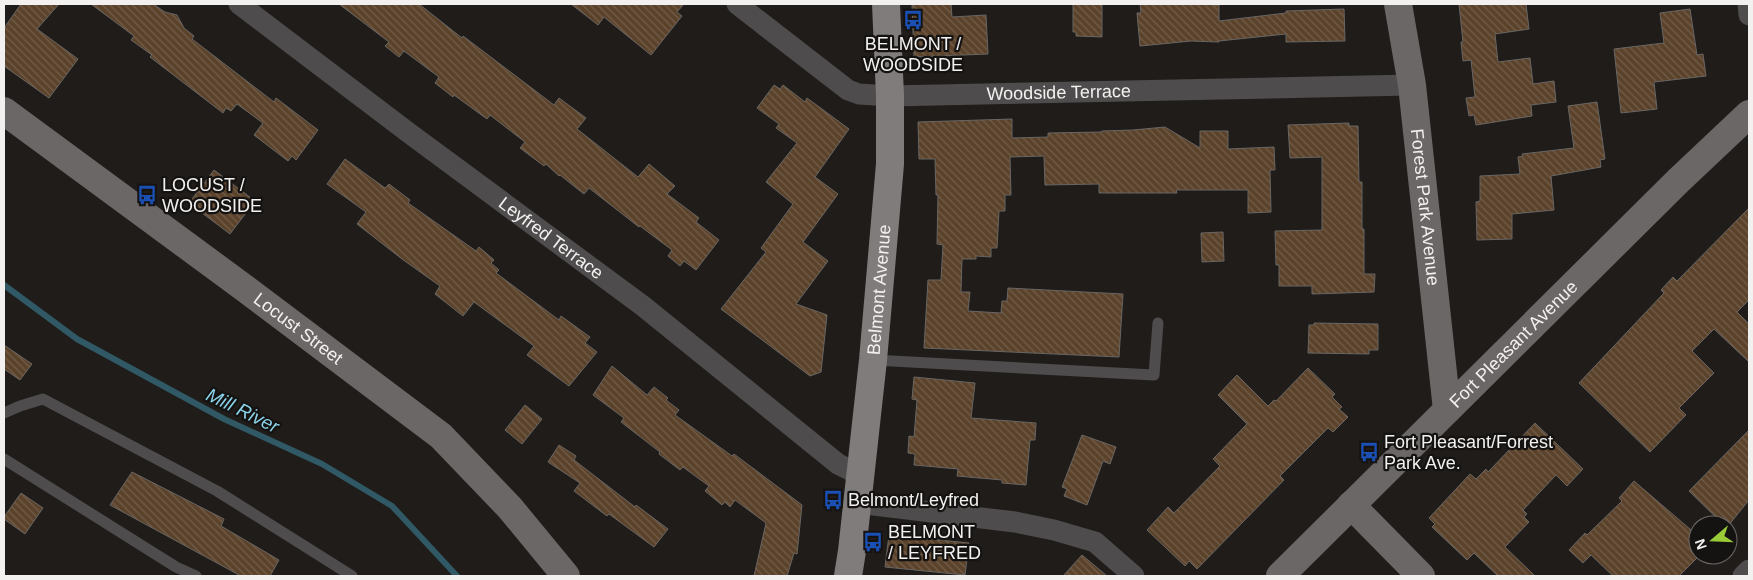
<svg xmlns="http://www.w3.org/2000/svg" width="1753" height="580" font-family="Helvetica,sans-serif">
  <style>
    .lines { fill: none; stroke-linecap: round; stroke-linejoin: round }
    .stream { stroke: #305965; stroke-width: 6 }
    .building { fill: url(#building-back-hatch); stroke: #696663 }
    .lane { stroke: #4e4c4c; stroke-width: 11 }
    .street { stroke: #4e4c4c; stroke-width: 21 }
    .secondary { stroke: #6a6766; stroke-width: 28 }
    .primary { stroke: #807c7b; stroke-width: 28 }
    .labels { text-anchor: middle; stroke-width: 4.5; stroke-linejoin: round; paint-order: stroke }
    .poi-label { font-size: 18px; fill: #f3f1ef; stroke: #151311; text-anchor: start }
    .street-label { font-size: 18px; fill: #f3f1ef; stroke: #151311 }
    .water-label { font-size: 19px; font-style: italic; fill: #8ad3ea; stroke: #151311 }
  </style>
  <defs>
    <pattern id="building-back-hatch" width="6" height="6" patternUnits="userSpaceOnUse" patternTransform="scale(1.25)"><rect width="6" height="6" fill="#5b422b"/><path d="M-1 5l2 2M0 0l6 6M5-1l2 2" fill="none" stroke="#735e4a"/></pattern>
  </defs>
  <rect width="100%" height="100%" fill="#1f1c1a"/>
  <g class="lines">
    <path class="stream" d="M4,285L77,339L224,419L322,464L392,506L457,576"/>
  </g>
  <path class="building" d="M21,4H59L37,29L78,59L49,98L4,66V28Z
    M91,4H153L165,12L177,15L184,28L194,36L192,39L274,102L276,98L318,130L296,160L292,156L288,161L254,135L263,123L237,104L231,111L226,108L223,113L150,57L152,55L131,40L134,36Z
    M339,4H419L462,38L463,36L554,105L559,98L586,118L577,129L638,177L649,164L675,186L667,194L699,218L696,222L719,240L696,270L684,261L680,266L668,256L672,250L640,226L639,227L589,188L584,194L560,175L559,176L546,164L544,166L520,148L525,142L490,115L487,119L454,95L453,97L435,83L439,77L404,51L399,57L385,46L389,42Z
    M571,4H684L677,12L682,16L651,55L604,17L598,25Z
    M912,4H951L952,17L986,15L988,54L914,57Z
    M1073,4H1102V37L1076,36V32H1073Z
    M1140,4H1213V5H1219V21L1286,13V11L1344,9L1345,41L1286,42V34L1219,41V42L1191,41L1140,46L1137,13H1141Z
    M1459,4H1526L1529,29L1495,34L1498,62L1530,58L1533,84L1554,81L1556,102L1531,105L1532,116L1476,125L1474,115L1469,116L1466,98L1475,97L1471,60L1463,61L1461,42H1463Z
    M1690,9L1697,55L1703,54L1706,76L1654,82L1657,109L1621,113L1614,49L1664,43L1660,13Z
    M774,85L780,89L783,85L805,102L807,98L849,129L815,177L838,194L803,242L828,261L796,304L827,315L821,372L810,376L721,309L766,252L761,248L793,204L766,182L797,143L776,128L779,124L757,108Z
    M1597,102L1605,159L1600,160L1601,167L1551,176L1554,210L1512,214V239L1477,240L1476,202L1480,201V176L1520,174L1518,157L1523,156L1522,154L1574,148L1568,106Z
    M1012,119V138L1048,137V133L1102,132V131L1133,130L1165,127L1200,148V131H1228V149L1274,147L1275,170H1270L1271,212L1248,213V190H1176L1177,193H1099V184L1045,185L1044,156L1010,157L1011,195H1005V211H999L997,248H991V257L976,256V259H962L961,292H970L968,311L1001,313L1002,301H1007L1008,288L1123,294L1119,357L924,348L928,280H941L943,245L937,244L938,195H936L935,159H919L918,122Z
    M1349,123V126H1358L1359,182H1362V229H1364V274H1375L1374,292L1312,294V286H1279V265H1276L1275,231L1322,230V157L1290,158L1288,125Z
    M345,159L385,188L389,184L410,200L408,203L476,251L479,247L494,260L491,263L499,270L496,273L559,320L561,316L590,337L585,343L597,352L569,386L527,355L534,346L474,302L463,316L435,294L440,286L402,259L357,224L366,212L327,184Z
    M214,170L255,201L230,234L189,203Z
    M1749,208V300L1737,312L1749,324V362L1714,329L1692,351L1714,373L1679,408L1686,415L1650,452L1579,383L1664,293L1661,290L1673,277L1677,281Z
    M1223,232L1224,261L1202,262L1201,233Z
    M1314,323L1378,324V350H1369V354L1308,353L1309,325H1314Z
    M4,345L32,364L20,380L4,369Z
    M612,366L647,395L654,387L668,398L666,400L679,410L675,415L732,456L734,454L802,505L797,554L794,553L787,576H754L766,523L735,500L730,507L725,502L722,505L705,491L709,486L683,467L680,470L659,454L660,452L621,422L624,418L593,395Z
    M1308,368L1335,394L1332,397L1342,407L1339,409L1348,417L1333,432L1328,428L1280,476L1284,480L1197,569L1189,561L1185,566L1147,530L1168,507L1174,513L1220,466L1213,459L1247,424L1218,395L1237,375L1268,406L1274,400L1276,401Z
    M914,377L975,383L971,418L1036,423L1035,440H1030L1026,485L1002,483V480L957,476L958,469L914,465L915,454L908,453L909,436L914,437L917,400L912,399Z
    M525,405L542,419L522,444L505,430Z
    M1535,423L1583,469L1567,486L1556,475L1523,510L1527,514L1524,517L1529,522L1505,547L1535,576H1498L1474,553L1467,560L1432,527L1435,524L1429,518L1470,474L1476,479L1486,469L1488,472Z
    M1749,430V500L1728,526L1724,525L1689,491Z
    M1082,435L1116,447L1110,464L1103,461L1087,505L1064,496L1067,489L1062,487Z
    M559,445L576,456L574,460L635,507L636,505L668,529L654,547L609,514L607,516L574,491L580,483L548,462Z
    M132,472L224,519L221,526L279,560L270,576H241L110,505Z
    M1634,481L1698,536V555H1700L1679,576H1613L1591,555L1583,563L1569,550L1585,533L1587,535L1622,501L1619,498Z
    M21,493L43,508L25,534L4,519V517Z
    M889,535L969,543L965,575L885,567Z
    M1082,555L1107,576H1063Z"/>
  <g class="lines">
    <path class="lane" d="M873,360L1154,375L1158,323
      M4,413L20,406L43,399L217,491L352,576
      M4,459L176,567L196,576"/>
    <g class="street">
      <path id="s1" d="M239,4L409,133L643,306L838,464L860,475"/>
      <path id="s2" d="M737,4L848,90L859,94L890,96L1412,85"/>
      <path d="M1748,4L1749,15"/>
      <path d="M857,503L1015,522L1054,530L1095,542L1134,576"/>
      <path d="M1743,576L1749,570"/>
    </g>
    <g class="secondary">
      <path id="s3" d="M1398,4L1412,85L1447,410"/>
      <path id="s4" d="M4,111L243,287L441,436L510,508L566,576"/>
      <path d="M1351,505L1421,576"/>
      <path id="s5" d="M1280,576L1678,181L1749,114"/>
    </g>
    <path class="primary" id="s6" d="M848,576L852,551L873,360L890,164V96L886,4"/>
  </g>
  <defs>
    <symbol id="bus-bare" viewBox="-9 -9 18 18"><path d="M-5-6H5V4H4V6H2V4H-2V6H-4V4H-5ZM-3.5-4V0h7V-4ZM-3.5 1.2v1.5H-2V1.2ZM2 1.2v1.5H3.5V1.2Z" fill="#1a4fb4" stroke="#151311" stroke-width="2.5" paint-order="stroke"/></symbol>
  </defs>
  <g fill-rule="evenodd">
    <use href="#bus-bare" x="899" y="6" width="28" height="28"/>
    <use href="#bus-bare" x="133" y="181" width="28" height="28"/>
    <use href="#bus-bare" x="1355" y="438" width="28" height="28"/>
    <use href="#bus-bare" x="819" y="486" width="28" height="28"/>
    <use href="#bus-bare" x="859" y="528" width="28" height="28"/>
  </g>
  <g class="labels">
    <g class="poi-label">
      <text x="913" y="50" text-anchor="middle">BELMONT /<tspan x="913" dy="21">WOODSIDE</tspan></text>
      <text x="162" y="191">LOCUST /<tspan x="162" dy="21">WOODSIDE</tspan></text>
      <text x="1384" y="448">Fort Pleasant/Forrest<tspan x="1384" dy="21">Park Ave.</tspan></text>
      <text x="848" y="506">Belmont/Leyfred</text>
      <text x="888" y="538">BELMONT<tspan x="888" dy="21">/ LEYFRED</tspan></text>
    </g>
    <g class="street-label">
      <text dy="6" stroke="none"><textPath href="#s2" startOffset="352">Woodside Terrace</textPath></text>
      <text dy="6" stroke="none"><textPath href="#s3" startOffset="205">Forest Park Avenue</textPath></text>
      <text dy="6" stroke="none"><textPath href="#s1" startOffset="390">Leyfred Terrace</textPath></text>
      <text dy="6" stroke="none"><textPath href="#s6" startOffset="288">Belmont Avenue</textPath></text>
      <text dy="6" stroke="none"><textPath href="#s4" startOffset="366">Locust Street</textPath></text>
      <text dy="6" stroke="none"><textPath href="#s5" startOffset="329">Fort Pleasant Avenue</textPath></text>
    </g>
    <g class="water-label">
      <text transform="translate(243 410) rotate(26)" y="7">Mill River</text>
    </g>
  </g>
  <rect width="1753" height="580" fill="none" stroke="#f3f1ef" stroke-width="10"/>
  <g transform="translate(1713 540) rotate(251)"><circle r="24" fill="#151311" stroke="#6e6c6a"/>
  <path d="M0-4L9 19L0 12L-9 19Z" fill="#98cb37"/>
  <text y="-8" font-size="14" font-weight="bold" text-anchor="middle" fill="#f3f1ef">N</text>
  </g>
</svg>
